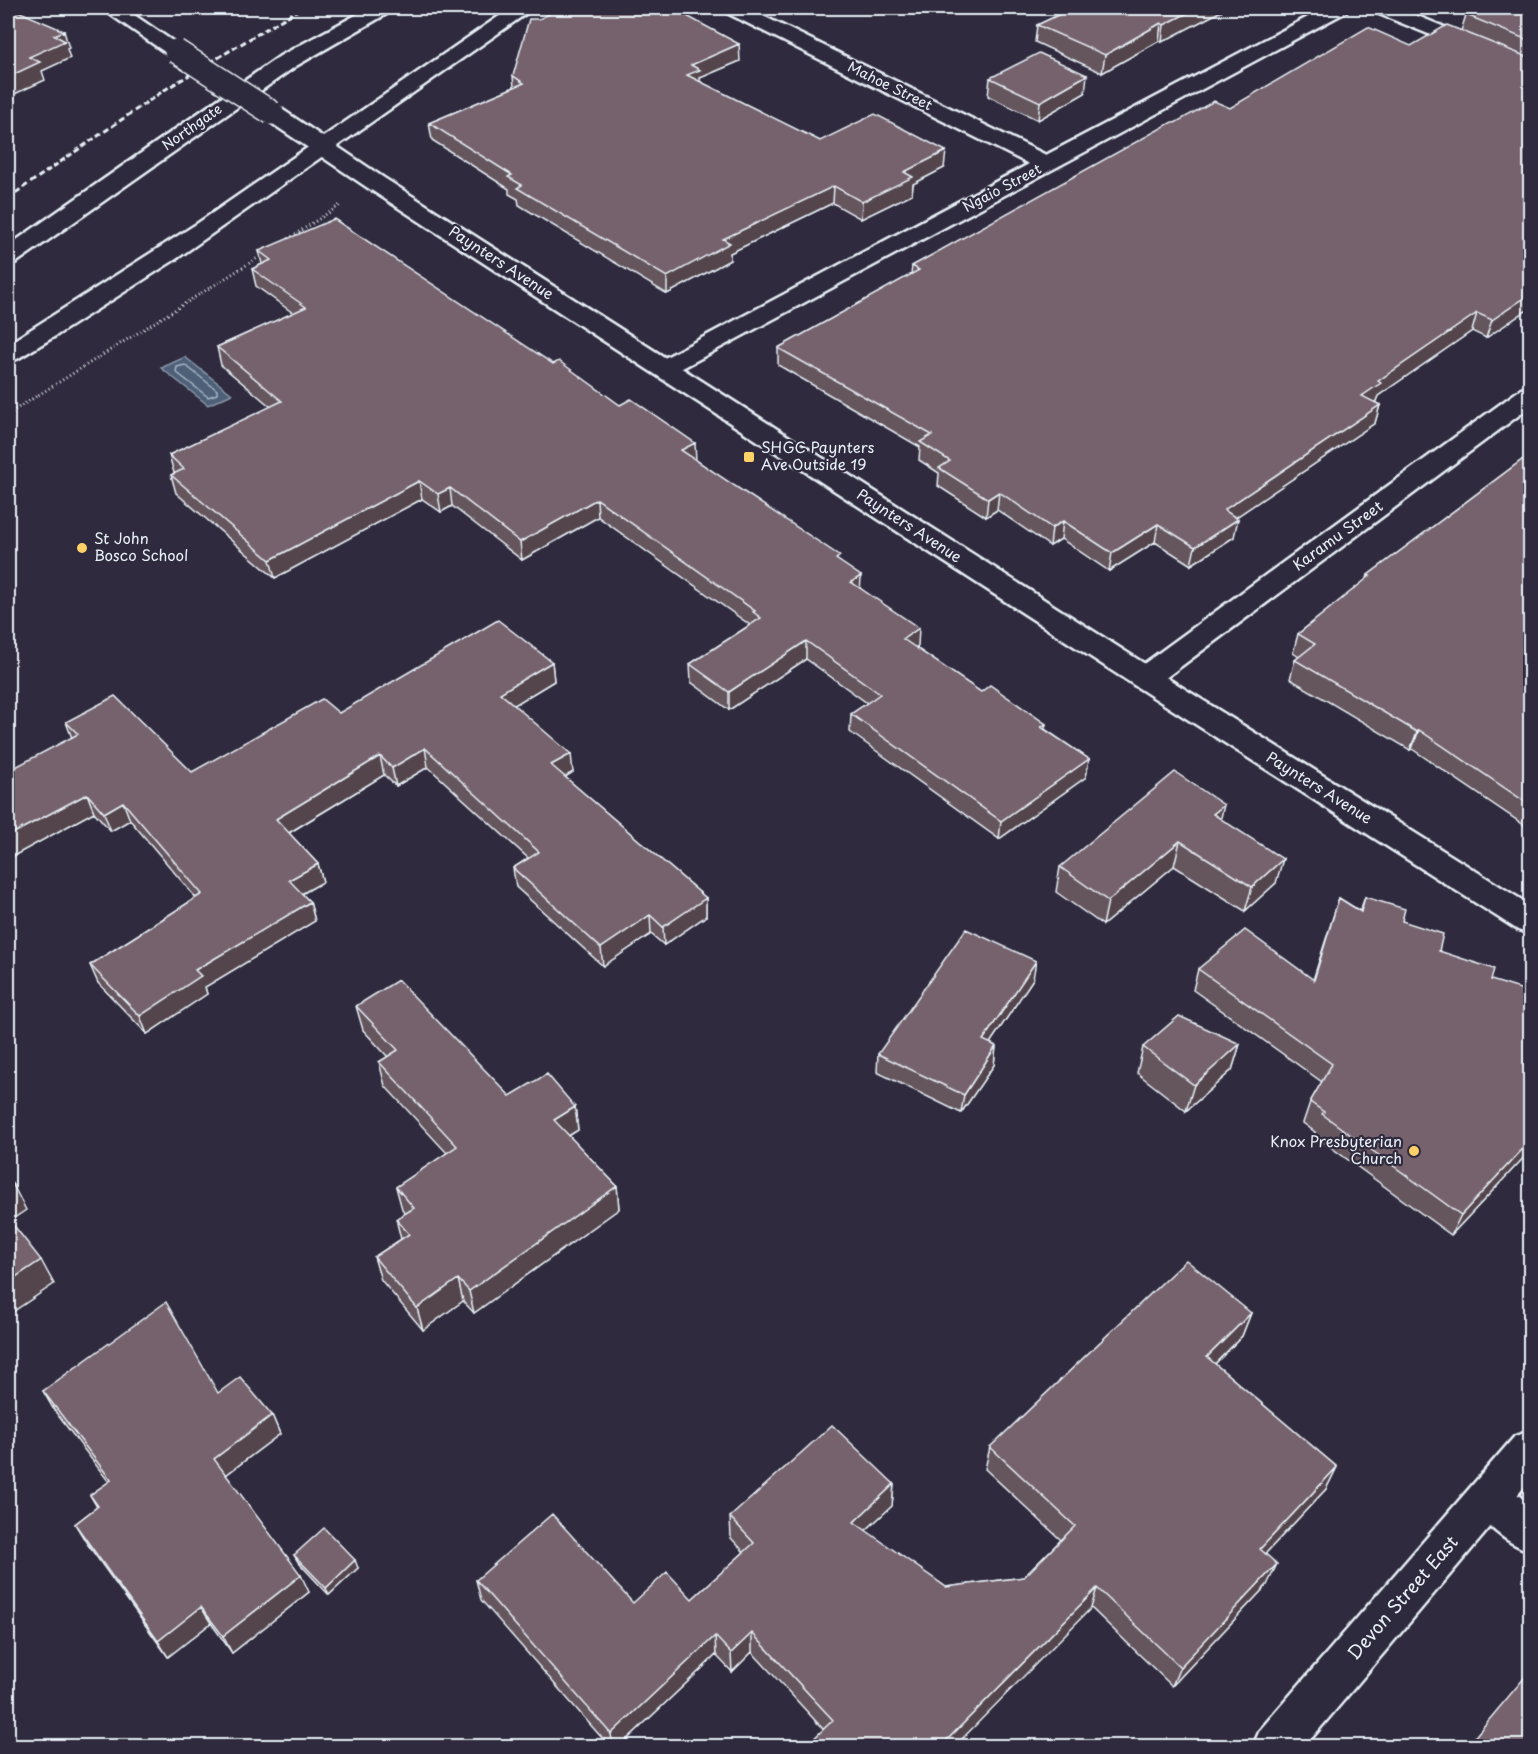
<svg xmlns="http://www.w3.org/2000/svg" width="1538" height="1754" font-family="'Playpen Sans',sans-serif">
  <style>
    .water { fill: #4d6078; stroke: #8b9aab; stroke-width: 1.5 }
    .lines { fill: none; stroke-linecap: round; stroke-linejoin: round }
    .shore { stroke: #aab7c5; stroke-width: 1.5 }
    .street-casing { stroke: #e8f1f8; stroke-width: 5 }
    .secondary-casing { stroke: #e8f1f8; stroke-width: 5 }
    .highway-casing { stroke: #e8f1f8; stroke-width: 5 }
    .path { stroke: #e8f1f8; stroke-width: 3; stroke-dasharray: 1 3; stroke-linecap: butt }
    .street { fill: #2f2a3d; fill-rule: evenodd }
    .secondary { fill: #2f2a3d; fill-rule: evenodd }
    .highway { fill: #2f2a3d; fill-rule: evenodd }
    .rail { stroke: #e8f1f8; stroke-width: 3; stroke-dasharray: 6 3; stroke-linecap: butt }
    .secondary-bridge-casing { stroke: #e8f1f8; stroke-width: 26; stroke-linecap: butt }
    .secondary-bridge { stroke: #2f2a3d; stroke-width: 23 }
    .wall { fill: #65545d; stroke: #e8f1f8; stroke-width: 1.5 }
    .shaded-wall { fill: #53454c; stroke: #e8f1f8; stroke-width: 1.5 }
    .building { fill: #76626c; stroke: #e8f1f8; stroke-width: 1.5 }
    .poi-dot { fill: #ffd166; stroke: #2f2a3d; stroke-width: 2 }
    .labels { text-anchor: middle; stroke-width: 4.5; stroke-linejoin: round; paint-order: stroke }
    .far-street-label { font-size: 14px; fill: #e8f1f8; stroke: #2f2a3d }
    .street-label { font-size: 15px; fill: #e8f1f8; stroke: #2f2a3d }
    .poi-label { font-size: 15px; fill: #e8f1f8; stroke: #2f2a3d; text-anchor: start }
    .near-street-label { font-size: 18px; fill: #e8f1f8; stroke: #2f2a3d }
  </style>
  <rect width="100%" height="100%" fill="#2f2a3d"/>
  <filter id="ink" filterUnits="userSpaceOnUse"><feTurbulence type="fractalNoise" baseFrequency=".0167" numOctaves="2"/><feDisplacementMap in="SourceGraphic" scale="12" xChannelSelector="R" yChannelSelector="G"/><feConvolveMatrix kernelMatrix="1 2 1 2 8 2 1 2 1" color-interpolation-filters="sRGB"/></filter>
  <g filter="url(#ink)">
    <path class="water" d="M185,357L232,394L208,405L161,368Z"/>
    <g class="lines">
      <path class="shore" d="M185,365L217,390V394L208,397L176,372L177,367Z"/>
      <defs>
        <path id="street" d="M722,8H747L1046,155L1325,8H1349L1346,12L673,373L664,376L655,373L651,368L655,363L1029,164L725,12Z
          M1371,8H1398L1530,62V75L1374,12Z
          M1530,387V407L1156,685L1145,688L1134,685L1130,678L1134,671L1521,389Z
          M1490,1478L1505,1484L1530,1505V1551C1507,1544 1479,1521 1469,1498L1475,1484Z"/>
        <path id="secondary" d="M101,8H124L187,51L183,55H169Z
          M272,106L280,108L384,178L1156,671L1530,905V934L1518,930L1134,685L368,188L264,118L261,113L264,108Z
          M1530,1431V1480L1305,1746H1253L1260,1730L1515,1436Z"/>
        <path id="highway" d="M369,8H393L390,12L296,66L17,262L8,264V246L280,56Z
          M511,8H534L176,259L57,335L17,359L8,362V344L198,223Z"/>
      </defs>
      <use href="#street" class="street-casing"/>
      <use href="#secondary" class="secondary-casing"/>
      <use href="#highway" class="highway-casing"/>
      <path class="path" d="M285,241L342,204
        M8,414L264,254"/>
      <use href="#street" class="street"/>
      <use href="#secondary" class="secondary"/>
      <use href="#highway" class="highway"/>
      <path class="rail" d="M8,198L166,89L301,8"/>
      <defs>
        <path id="secondary-bridge" d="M176,51L272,113"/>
      </defs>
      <use href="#secondary-bridge" class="secondary-bridge-casing"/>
      <use href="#secondary-bridge" class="secondary-bridge"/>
    </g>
    <path class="wall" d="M1073,8H1227L1162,42L1159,41L1102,73L1035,42L1037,25Z
      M1530,8V308L1486,338L1472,331L1378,396L1376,401L1374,402L1380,405L1375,423L1236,517L1234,537L1191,565L1155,542L1109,571L1061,539L1050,546L997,510L986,517L938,486L939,473L919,460L920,447L778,365V348L911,275L912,266L1175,123L1230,108L1411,46L1461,31L1466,15Z
      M740,61L700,78V82L820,141L944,168L913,184L912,194L861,219L833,203L730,253V260L667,294L519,205L518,199L509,194V189L432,140L429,123L514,87L513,76Z
      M990,78L1085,93L1038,120L988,96Z
      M259,251L696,460L840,562L860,588L918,646L915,647L981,692L1046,724L1045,729L1089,759L1086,777L999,839L850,732L851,714L867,703L806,659L729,710L691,682L690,664L750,625L598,517L522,560L452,506L441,512L422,499L275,578L176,493L171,475L174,473L169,455L271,407L221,365L217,347L293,313L256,286L252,269L262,264Z
      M1530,454V829L1412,749L1410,750L1290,679L1295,660L1299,657L1293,653L1298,634L1367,579L1368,575Z
      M552,662L554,681L514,705L573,772L565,777L706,898V916L664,945L651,934L603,966L516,887L513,868L528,858L428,767L396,786L384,775L289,833L318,864L323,882L302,894L310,902L315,921L205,987L207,994L147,1034L98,983L90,965L196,898L130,820L111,831L94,812L8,859L72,738L66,722L192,772L339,713Z
      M1221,819L1276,883L1245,911L1174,866L1103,925L1056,892L1060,867Z
      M1365,897L1402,921L1439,951L1491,980L1530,1015V1151L1451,1235L1314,1135L1315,1132L1303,1123L1310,1102L1322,1082L1193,990L1198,969L1313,980L1339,898L1360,911Z
      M1033,979L990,1043L996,1046L994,1065L961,1113L877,1072L878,1054Z
      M356,1006L510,1096L575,1107L578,1130L569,1136L617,1186L619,1209L474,1313L463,1301L423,1330L381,1280L374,1257L401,1239L396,1219L405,1213L402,1209L396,1187L447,1153L385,1086L379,1062L388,1057L363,1030Z
      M1240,1044L1232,1070L1186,1111L1137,1073L1143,1047Z
      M1251,1313L1242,1336L1215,1364L1337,1467L1326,1489L1265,1554L1267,1585L1172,1686L1091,1608L824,1730L752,1652L732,1672L716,1655L620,1746H609L481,1600L476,1580L633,1603L692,1599L744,1552L731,1538L730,1517L894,1484L892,1506L865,1531L946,1587L1024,1577L1061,1540L985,1469L990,1447Z
      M43,1391L218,1393L272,1415L280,1434L226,1475L309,1592L232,1653L211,1623L168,1657L86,1542L75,1524L97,1507L90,1495L109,1482L54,1410Z
      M294,1555L358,1568L329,1595L298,1562Z"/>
    <path class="shaded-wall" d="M1197,8H1227L1162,42L1164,25Z
      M1161,23L1159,41L1102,73L1105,55Z
      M64,31L69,48L67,49L70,58L42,71L45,80L8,97V77L54,35Z
      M739,44L740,61L700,78L701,86L687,75L691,65Z
      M1087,75L1085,93L1038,120L1040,102Z
      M946,151L944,168L913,184L912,194L861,219L862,202L904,172Z
      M834,186L833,203L730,253V260L667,294V277L723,239Z
      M1530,294V308L1486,338L1492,320Z
      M1477,313L1472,331L1378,396L1376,401L1358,414L1362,396L1378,381Z
      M1380,405L1375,423L1220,528L1224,510Z
      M695,443L696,461L681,450Z
      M419,481L422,499L275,578L270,560Z
      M450,488L452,506L441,512L438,494Z
      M999,492L997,510L986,517L988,499Z
      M597,499L598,517L522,560L520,542Z
      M1238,519L1234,537L1191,565L1195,547Z
      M1063,521L1061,539L1050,546L1052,528Z
      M1158,524L1155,542L1109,571L1112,553Z
      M861,576L860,594L851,582Z
      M919,628L918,646L901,657L903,639Z
      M806,641V659L729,710V692Z
      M552,662L554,681L503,712L500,693Z
      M1530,717V730L1525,722Z
      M1419,730L1412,749L1410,750L1417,732Z
      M425,748L428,767L396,786L392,768Z
      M571,754L573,772L553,784L551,765Z
      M380,756L384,775L282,837L276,819Z
      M1089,759L1086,777L999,839L1001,821Z
      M87,794L94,812L8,859V836Z
      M123,802L130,820L111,831L104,813Z
      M1224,805L1218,830L1213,814Z
      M1180,841L1174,866L1103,925L1108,901Z
      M1283,859L1276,883L1245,911L1252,887Z
      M318,864L323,882L294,898L289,880Z
      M706,898V916L664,945L663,927Z
      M310,902L315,921L205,987L207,994L147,1034L140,1016L195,970Z
      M650,915L651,934L603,966L601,948Z
      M1036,961L1033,979L980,1058L983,1040Z
      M1240,1044L1232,1070L1186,1111L1194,1085Z
      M996,1046L994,1065L961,1113L964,1095Z
      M575,1107L578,1130L557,1143L554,1120Z
      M1530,1141V1151L1451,1235L1461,1215Z
      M13,1185L26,1210L8,1222V1188Z
      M617,1186L619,1209L474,1313L469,1291Z
      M41,1260L54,1284L8,1315V1282Z
      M458,1279L463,1301L423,1330L417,1308Z
      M1251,1313L1242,1336L1199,1380L1207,1357Z
      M272,1415L280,1434L223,1477L214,1459Z
      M1337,1467L1326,1489L1250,1570L1260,1549Z
      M894,1484L892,1506L852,1543L854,1522Z
      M355,1560L358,1568L329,1595L326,1588Z
      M1277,1564L1267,1585L1172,1686L1180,1667Z
      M301,1575L309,1592L232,1653L223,1636Z
      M1097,1588L1091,1608L955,1746H941Z
      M201,1607L211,1623L168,1657L158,1641Z
      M752,1633V1652L732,1672L731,1653Z
      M715,1636L716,1655L620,1746H613L611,1734Z"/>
    <path class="building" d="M8,8H11L64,31L54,35L65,41L29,57L40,62L8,77Z
      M561,8H672L739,44L691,65L700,70L687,75L820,141L875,114L946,151L904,172L913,177L862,202L834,186L723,239L730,243L667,277L517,188L522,185L508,177L512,175L429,123L524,83L513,76L529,19H539Z
      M1073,8H1197L1164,25L1161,23L1105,55L1037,25Z
      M1479,8H1530V41L1466,15Z
      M1447,25L1530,58V294L1492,320L1477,313L1378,381L1381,383L1362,396L1380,405L1224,510L1238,519L1195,547L1158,524L1112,553L1063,521L1052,528L999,492L988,499L939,468L950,461L920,442L932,435L778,348L919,270L912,266L1172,122L1175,123L1214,101L1230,108L1368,27L1411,46Z
      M1039,53L1087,75L1040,102L990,78Z
      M334,219L553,364L559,361L620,405L631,399L695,443L681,450L840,556L836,559L861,576L851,582L919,628L903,639L981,692L990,685L1046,724L1041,727L1089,759L1001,821L851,714L880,694L806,641L729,692L690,664L761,618L753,612L755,611L597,499L520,542L450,488L438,494L419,481L270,560L171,475L184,469L169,455L282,401L217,347L306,307L252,269L271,260L259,251Z
      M1530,454V717L1525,722L1530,725V805L1419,730L1417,732L1295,660L1315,644L1298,634L1370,576L1368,575Z
      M498,620L552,662L500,693L571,754L551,765L706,898L663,927L650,915L601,948L513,868L539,852L425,748L392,768L380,756L276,819L318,864L289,880L310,902L195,970L201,976L140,1016L90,965L202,894L123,802L104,813L87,794L8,836V771L78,734L66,722L115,696L192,772L322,699L339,713Z
      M1175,772L1224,805L1213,814L1283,859L1252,887L1180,841L1108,901L1060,867Z
      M1365,897L1405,909L1402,921L1443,934L1439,951L1494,969L1491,980L1530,992V1141L1461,1215L1322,1114L1324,1112L1310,1102L1332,1064L1198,969L1245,930L1314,980L1339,898L1361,912Z
      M966,929L1036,961L983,1040L996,1046L964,1095L878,1054Z
      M398,980L510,1096L547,1074L575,1107L554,1120L617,1186L469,1291L458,1279L417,1308L374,1257L409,1234L396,1219L414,1208L396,1187L457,1146L379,1062L398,1050L356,1006Z
      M1179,1016L1240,1044L1194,1085L1143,1047Z
      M8,1178L13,1185L8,1188Z
      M8,1218L41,1260L8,1282Z
      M1186,1260L1251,1313L1207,1357L1337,1467L1260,1549L1277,1564L1180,1667L1097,1588L941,1746H806L833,1720L752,1633L731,1653L715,1636L611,1734L476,1580L552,1514L633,1603L667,1572L692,1599L754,1543L730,1517L832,1425L894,1484L854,1522L946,1587L1024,1577L1075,1526L990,1447Z
      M166,1302L218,1393L240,1377L272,1415L214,1459L301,1575L223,1636L201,1607L158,1641L75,1524L98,1506L90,1495L111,1480L43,1391Z
      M324,1528L355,1560L326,1588L294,1555Z
      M1530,1671V1746H1467Z"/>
  </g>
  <g class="poi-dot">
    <rect x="743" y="451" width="12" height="12" rx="3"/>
    <circle cx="82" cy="548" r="6"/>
    <circle cx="1414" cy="1151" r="6"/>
  </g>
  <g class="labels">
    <g class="far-street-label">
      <text transform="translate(890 86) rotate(26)" y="5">Mahoe Street</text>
      <text transform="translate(192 127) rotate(-35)" y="5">Northgate</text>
      <text transform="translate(1002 188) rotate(-28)" y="5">Ngaio Street</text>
    </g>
    <g class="street-label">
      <text transform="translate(501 263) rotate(33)" y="5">Paynters Avenue</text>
      <text transform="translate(909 526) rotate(33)" y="5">Paynters Avenue</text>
      <text transform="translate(1338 536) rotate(-36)" y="5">Karamu Street</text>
      <text transform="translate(1319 788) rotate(32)" y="5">Paynters Avenue</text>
    </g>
    <g class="poi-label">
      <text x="761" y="453">SHGC Paynters<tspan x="761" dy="17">Ave Outside 19</tspan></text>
      <text x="94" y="544">St John<tspan x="94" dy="17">Bosco School</tspan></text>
      <text x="1402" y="1147" text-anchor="end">Knox Presbyterian<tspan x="1402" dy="17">Church</tspan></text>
    </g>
    <g class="near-street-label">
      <text transform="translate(1403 1598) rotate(-49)" y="6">Devon Street East</text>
    </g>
  </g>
  <rect width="1538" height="1754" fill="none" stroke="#2f2a3d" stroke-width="30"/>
  <rect x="15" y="15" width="1508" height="1724" fill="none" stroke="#e8f1f8" stroke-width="2" filter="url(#ink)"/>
</svg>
